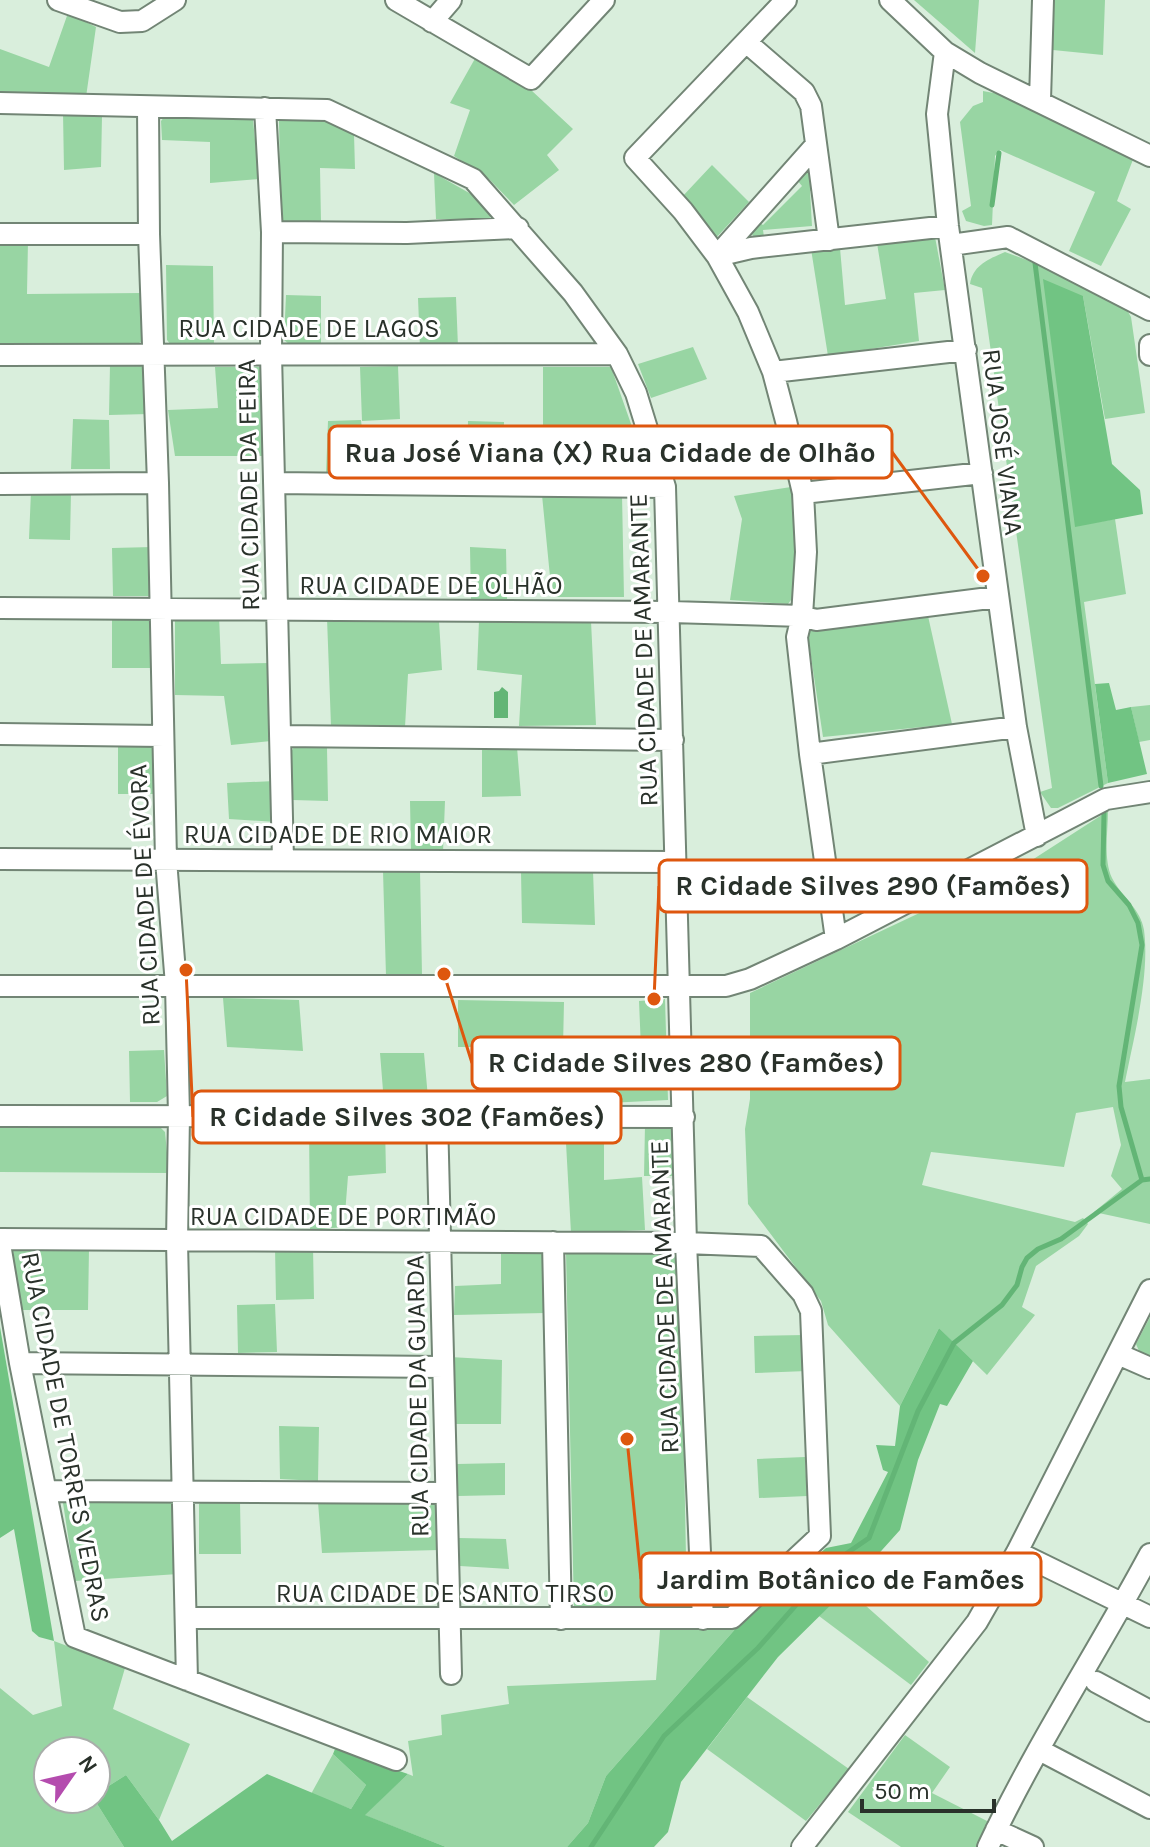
<svg xmlns="http://www.w3.org/2000/svg" width="1150" height="1847" font-family="Karla,sans-serif">
  <style>
    .green { fill: #98d5a3 }
    .forest { fill: #71c483 }
    .water { fill: #63b576 }
    .lines { fill: none; stroke-linecap: round; stroke-linejoin: round }
    .stream { stroke: #63b576; stroke-width: 5 }
    .minor-casing { stroke: #728575; stroke-width: 24 }
    .minor { stroke: #fff; stroke-width: 20 }
    .labels { text-anchor: middle; stroke-width: 6; stroke-linejoin: round; paint-order: stroke }
    .street-label { font-size: 26px; fill: #29312a; stroke: #fff }
    .leader { fill: none; stroke: #de570e; stroke-width: 3 }
    .callout-dot { fill: #de570e; stroke: #fff; stroke-width: 3 }
    .callout { fill: #fff; stroke: #de570e; stroke-width: 3 }
    .callout-label { font-size: 28px; text-anchor: middle; font-weight: bold; fill: #29312a }
  </style>
  <rect width="100%" height="100%" fill="#d9eedc"/>
  <path class="green" d="M914,0H979L975,53Z
    M1052,0H1105L1103,55L1053,50Z
    M68,13L96,27L86,97L0,93V49L49,67Z
    M477,55L531,90L573,129L547,155L559,170L514,205L489,179L454,156L470,110L450,103Z
    M983,91L999,94L1134,157L1117,201L1131,209L1101,266L1069,251L1095,192L1000,150L995,156L992,225L984,226L966,221L962,211L971,206L960,122L973,106L983,102Z
    M63,113L102,116L101,167L64,170Z
    M249,114L253,120L259,179L210,183V142L162,140L161,121L165,116Z
    M284,117H329L354,134L355,169L320,168L321,222H281L279,121Z
    M712,165L749,202L715,239L681,198Z
    M805,171L813,176L816,190L810,191L812,226L763,230L764,237L756,239L750,232L756,220L763,225L802,186L797,180Z
    M434,173L471,194L492,216L487,220L436,219Z
    M935,237L945,290L914,293L919,341L828,356L811,249L840,248L845,305L886,299L877,243Z
    M0,241H28L27,294L143,293L146,339L139,343H0Z
    M1005,252L1046,267L1127,310L1131,317L1145,413L1105,419L1083,296L1075,526L1115,519L1126,594L1084,602L1108,783L1058,808H1051L1040,792L1052,788L982,288L970,284C973,265 989,259 1005,252Z
    M166,265L213,266L214,346L171,345L167,340Z
    M286,295L321,296V344H289L284,340Z
    M456,297L458,347L420,348L418,298Z
    M693,347L707,379L651,398L638,364Z
    M110,365L141,366L145,369L149,414L109,415Z
    M398,366L400,419L362,421L360,367Z
    M215,367H261L267,456H175L168,410L218,408Z
    M543,367H611L643,458L642,472L543,471Z
    M73,419L109,420L110,469H71Z
    M361,420L367,476L326,474L328,421Z
    M468,421L504,422L503,474H467Z
    M791,487C795,516 808,581 788,604L730,600L742,519L734,496Z
    M31,491L71,492L70,540L29,539Z
    M622,494L624,597H552L542,495Z
    M153,547L154,596H113L112,548Z
    M470,547L506,549L507,600L471,601Z
    M219,615L221,664L272,663L271,741L231,745L224,696L175,695V621L182,618Z
    M928,616L952,724L823,737L807,630Z
    M154,618V668H112V619Z
    M327,618L439,621L442,670L408,674L405,727L331,726Z
    M479,621H591L596,725L519,726L522,675L477,670Z
    M1150,705V740L1139,742L1131,707Z
    M118,743H157V794H118Z
    M482,746L517,747L521,796L482,797Z
    M294,747L327,748L328,801L293,800L291,752Z
    M275,781L276,822L229,819L227,783Z
    M410,801H445L443,852H411Z
    M1108,811C1108,832 1103,858 1112,878C1121,896 1141,909 1144,930C1150,975 1134,1037 1125,1082L1150,1079V1224L1094,1212L1122,1189L1111,1176L1121,1145L1113,1107L1076,1113L1064,1167L931,1152L922,1185L1075,1222L1083,1218L1088,1224L1079,1236L1036,1266L1022,1307L1035,1315L987,1375L939,1328L900,1406L828,1325L821,1301L748,1204L745,1129L750,1099V993L1032,860Z
    M383,871H420L422,975L386,976Z
    M593,871L595,925L522,923L521,872Z
    M223,998L299,1000L303,1051L227,1047Z
    M665,999L668,1100L608,1103L603,1051L641,1049L639,1001Z
    M458,1000L564,1002L563,1047H458Z
    M164,1050L167,1096L157,1102H130L129,1051Z
    M380,1053H424L428,1098L384,1103Z
    M0,1124L159,1126L165,1132L169,1173L0,1172Z
    M309,1125H385L386,1173L348,1176L344,1227L310,1230Z
    M565,1125L604,1128V1180L642,1177L645,1230L571,1233Z
    M645,1125H680V1176H644Z
    M18,1246L89,1249L88,1310H21L13,1251Z
    M275,1247H313L314,1299L276,1300Z
    M501,1249L543,1250L546,1313L454,1315L455,1286L501,1284Z
    M680,1251L687,1608L574,1610L566,1253Z
    M275,1304L277,1352L238,1353L237,1305Z
    M1150,1317V1356L1139,1351L1136,1344Z
    M805,1335L807,1371L755,1373L754,1336Z
    M450,1357L502,1360L501,1424H456Z
    M279,1426L319,1427L318,1481L280,1479Z
    M805,1457L807,1496L759,1498L757,1459Z
    M505,1463V1495L458,1496L457,1464Z
    M170,1498L175,1507L178,1574L75,1581L63,1503L69,1499Z
    M203,1501L240,1502L241,1554H199V1504Z
    M318,1502H432L435,1505L439,1550L322,1553Z
    M459,1538L506,1539L509,1569L460,1566Z
    M847,1589L929,1662L911,1685L819,1616Z
    M737,1627L606,1776L588,1823L567,1847H446L364,1815L408,1774L413,1776L408,1741L442,1735L441,1715L509,1704L507,1686L656,1680L660,1630Z
    M54,1641L125,1668L113,1709L190,1744L159,1820L126,1775L96,1794V1751H48V1799H94L124,1847H0V1688L33,1715L62,1706Z
    M747,1697L849,1769L806,1821L707,1749Z
    M905,1735L950,1767L932,1793L989,1822L978,1847H901L848,1812Z
    M333,1754L366,1785L351,1809L311,1794Z"/>
  <path class="forest" d="M1043,279L1083,296L1112,464L1140,490L1143,514L1075,527Z
    M1109,683L1116,710L1131,707L1147,774L1108,783L1095,684Z
    M0,1327L54,1641L39,1637L32,1631L14,1529L0,1538Z
    M939,1328L973,1361L947,1406L940,1404L918,1460L900,1530L847,1589L778,1657L681,1782L668,1832L654,1847H567L588,1823L606,1776L737,1627L826,1548L851,1543L888,1472L883,1470L876,1445L895,1446L900,1406Z
    M335,1749L408,1774L365,1815L446,1847H124L94,1799H96V1794L126,1775L159,1820L172,1841L267,1774L351,1809L366,1785L333,1754Z"/>
  <path class="water" d="M502,687L508,692V718H494V692L499,691Z"/>
  <g class="lines">
    <path class="stream" d="M992,205L999,153
      M1035,263L1101,786
      M1104,813L1103,865L1108,881L1129,905L1138,923L1142,945L1119,1086L1121,1107L1142,1180
      M591,1847L664,1736L758,1648L834,1562L869,1538L918,1411L954,1343L1002,1305L1017,1285L1022,1267L1027,1258L1038,1249L1061,1239L1142,1180L1150,1179"/>
    <defs>
      <path id="minor" d="M58,0L120,22L142,21L175,0
        M396,0L531,79L604,0
        M786,0L635,158L683,211L717,256L748,312L773,372L786,421L803,493L806,552L802,616L797,637L810,754L836,939
        M890,0L945,52L980,73L1150,156
        M432,22L451,0
        M746,42L804,92L811,106L829,240
        M945,52L937,114L948,226L1016,727L1037,836
        M1040,100L1043,0
        M0,103L327,110L473,179L573,293L617,354L636,393L665,487L686,1243L703,1619
        M148,108L149,234L158,483L166,860L176,985L179,1115L177,1242L187,1680
        M265,108L272,232L271,354L283,860
        M272,232L407,233L518,228
        M0,234H149
        M951,245L1008,237L1150,310
        M717,256L751,248L948,226
        M717,256L815,146
        M1150,345V355
        M0,355L617,354
        M773,372L966,350
        M274,483L665,487
        M0,484L158,483
        M803,493L982,473
        M0,608L671,612L802,616L816,620L997,597
        M0,734L163,736
        M280,736L673,740
        M810,754L1016,727
        M0,859L675,862
        M0,986H726L750,979L836,939L1106,799L1150,792
        M0,1116L684,1117
        M437,1117L451,1674
        M0,1239L686,1243L761,1246L803,1294L811,1311L820,1536L732,1618H187
        M553,1242L561,1619
        M0,1244L20,1363L75,1637L396,1760
        M1118,1354L1150,1368
        M20,1363L442,1367
        M47,1491L445,1493
        M1017,1552L1150,1617
        M1096,1682L1150,1711
        M1047,1754L1150,1808
        M996,1830L1033,1847
        M802,1847L977,1622L1017,1552L1150,1290
        M988,1847C1036,1745 1097,1653 1150,1554"/>
    </defs>
    <use href="#minor" class="minor-casing"/>
    <use href="#minor" class="minor"/>
  </g>
  <g class="labels">
    <g class="street-label">
      <text x="309" y="337">RUA CIDADE DE LAGOS</text>
      <text transform="translate(1003 442) rotate(83)" y="9">RUA JOSÉ VIANA</text>
      <text transform="translate(248 485) rotate(-91)" y="9">RUA CIDADE DA FEIRA</text>
      <text x="431" y="594">RUA CIDADE DE OLHÃO</text>
      <text transform="translate(643 650) rotate(-92)" y="9">RUA CIDADE DE AMARANTE</text>
      <text x="338" y="843">RUA CIDADE DE RIO MAIOR</text>
      <text transform="translate(144 895) rotate(-93)" y="9">RUA CIDADE DE ÉVORA</text>
      <text x="343" y="1225">RUA CIDADE DE PORTIMÃO</text>
      <text transform="translate(664 1297) rotate(-92)" y="9">RUA CIDADE DE AMARANTE</text>
      <text transform="translate(417 1396) rotate(-91)" y="9">RUA CIDADE DA GUARDA</text>
      <text transform="translate(66 1437) rotate(79)" y="9">RUA CIDADE DE TORRES VEDRAS</text>
      <text x="445" y="1602">RUA CIDADE DE SANTO TIRSO</text>
    </g>
  </g>
  <path class="leader" d="M983 576L892 452M654 999L659 886M444 974L472 1063M186 970L193 1117M627 1439L641 1579"/>
  <g class="callout-dot">
    <circle cx="983" cy="576" r="8"/>
    <circle cx="654" cy="999" r="8"/>
    <circle cx="444" cy="974" r="8"/>
    <circle cx="186" cy="970" r="8"/>
    <circle cx="627" cy="1439" r="8"/>
  </g>
  <g class="callout">
    <rect x="329" y="426" width="563" height="52" rx="8"/>
    <rect x="659" y="860" width="428" height="52" rx="8"/>
    <rect x="472" y="1037" width="428" height="52" rx="8"/>
    <rect x="193" y="1091" width="428" height="52" rx="8"/>
    <rect x="641" y="1553" width="400" height="52" rx="8"/>
  </g>
  <g class="callout-label">
    <text x="610" y="462">Rua José Viana (X) Rua Cidade de Olhão</text>
    <text x="873" y="895">R Cidade Silves 290 (Famões)</text>
    <text x="686" y="1072">R Cidade Silves 280 (Famões)</text>
    <text x="407" y="1126">R Cidade Silves 302 (Famões)</text>
    <text x="841" y="1589">Jardim Botânico de Famões</text>
  </g>
  <g transform="translate(72 1775) rotate(56)"><circle r="38" fill="#ffffff" stroke="#a9adaa" stroke-width="2"/>
  <path d="M0-6L14 30L0 20L-14 30Z" fill="#b44cae"/>
  <text y="-12" font-size="22" font-weight="bold" text-anchor="middle" fill="#29312a">N</text>
  </g>
  <path d="M862 1799v12h132v-12" fill="none" stroke="#29312a" stroke-width="4"/>
  <text x="874" y="1799" font-size="24" fill="#29312a" stroke="#ffffff" stroke-width="6" paint-order="stroke">50 m</text>
</svg>
